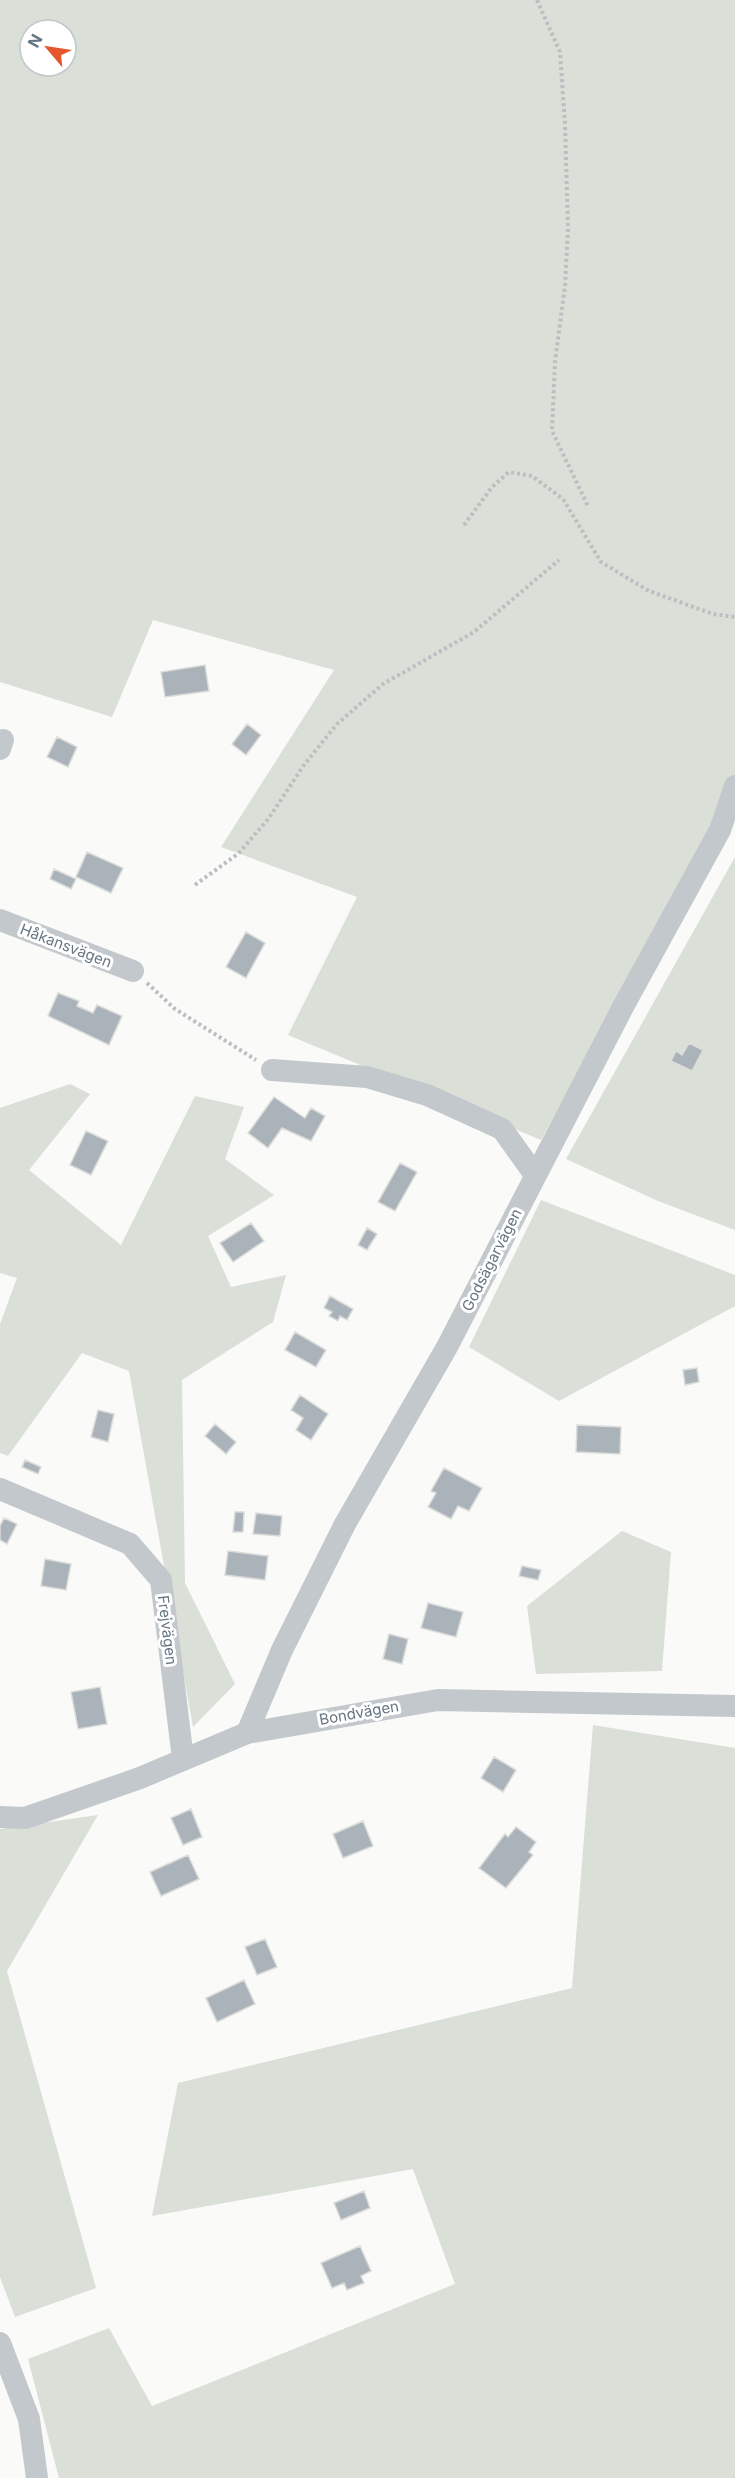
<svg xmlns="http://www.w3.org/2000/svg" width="735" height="2478" font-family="Inter,sans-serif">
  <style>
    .green { fill: #dadfd7; fill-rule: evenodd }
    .building { fill: #aab3b9; stroke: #dcdcda; stroke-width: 1.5 }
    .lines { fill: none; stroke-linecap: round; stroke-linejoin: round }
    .path { stroke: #bbbfc2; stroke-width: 4; stroke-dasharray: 3 3; stroke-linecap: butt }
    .street { stroke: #c3c8cc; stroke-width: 22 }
    .labels { text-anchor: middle; stroke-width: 6; stroke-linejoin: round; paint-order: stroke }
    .street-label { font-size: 15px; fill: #657683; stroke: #fff }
  </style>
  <rect width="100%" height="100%" fill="#fafaf8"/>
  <path class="green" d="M0,0H735V782L541,1140L288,1035L357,897L221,847L334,670L153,620L112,717L0,682ZM30,30H66V66H30Z
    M735,857V1230L658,1201L566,1159Z
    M70,1084L90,1094L29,1170L121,1245L195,1096L244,1107L225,1159L274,1195L208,1236L231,1287L286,1275L273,1322L182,1380L185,1583L235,1684L193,1727L129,1371L82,1353L8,1456L0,1453V1324L17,1278L0,1273V1108Z
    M541,1200L735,1275V1306L559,1401L469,1347Z
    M622,1531L671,1552L662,1671L536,1674L527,1606Z
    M593,1725L735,1748V2478H59L28,2359L109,2328L152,2406L455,2284L413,2169L152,2216L178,2083L572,1988Z
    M98,1815L7,1971L96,2288L15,2317L0,2277V1829Z"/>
  <path class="building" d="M205,665L209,691L165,697L161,672Z
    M247,724L261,735L246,755L232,744Z
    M57,737L77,747L68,767L47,757Z
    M87,852L123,868L111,893L76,877Z
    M54,869L76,879L71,889L50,879Z
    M246,932L265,943L246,978L226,967Z
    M58,993L79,1001L77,1006L93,1013L97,1005L122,1016L109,1045L48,1016Z
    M689,1043L703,1050L692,1071L671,1061L676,1051L682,1055Z
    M274,1097L305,1118L311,1108L325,1116L311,1141L282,1128L268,1148L248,1133Z
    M86,1131L108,1141L91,1175L70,1165Z
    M400,1163L417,1172L395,1211L378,1202Z
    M251,1223L264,1241L233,1262L220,1243Z
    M367,1228L377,1234L367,1250L358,1245Z
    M330,1296L353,1309L347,1320L340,1316L338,1321L329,1316L332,1312L324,1308Z
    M295,1332L326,1350L316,1367L285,1350Z
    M697,1368L699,1382L685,1385L683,1370Z
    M300,1395L328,1414L311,1440L296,1430L303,1418L291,1410Z
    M98,1410L114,1414L108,1442L91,1437Z
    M215,1424L236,1442L226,1454L205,1436Z
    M577,1425L621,1427L620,1454L576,1452Z
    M25,1460L41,1467L38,1474L22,1467Z
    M444,1468L482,1488L469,1511L458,1506L451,1519L428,1507L436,1493L431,1491Z
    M235,1512H244L243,1532H233Z
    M256,1513L282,1516L280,1536L253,1534Z
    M4,1518L17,1524L7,1544L0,1540V1526Z
    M228,1551L268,1556L265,1580L225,1575Z
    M45,1559L71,1564L66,1590L41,1586Z
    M522,1566L541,1570L538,1580L519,1576Z
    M428,1603L463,1612L456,1637L421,1628Z
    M389,1634L408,1639L402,1664L383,1659Z
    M100,1687L107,1724L78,1729L71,1692Z
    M494,1757L516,1770L503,1792L481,1778Z
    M191,1809L202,1837L183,1845L171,1818Z
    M363,1821L373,1846L343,1858L333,1834Z
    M516,1827L536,1842L529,1852L533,1855L506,1888L479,1868L505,1834L508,1837Z
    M188,1855L199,1879L161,1896L150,1872Z
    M265,1939L277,1967L257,1975L245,1947Z
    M244,1980L255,2004L217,2022L206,1998Z
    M364,2191L370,2208L341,2220L334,2203Z
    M360,2246L371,2271L361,2276L364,2283L347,2290L344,2283L332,2288L321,2263Z"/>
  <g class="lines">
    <path class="path" d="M537,0L560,52L565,124L568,228L565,286L555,362L552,431L588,506
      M464,525L492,487L509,472L532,476L563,499L601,562L649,591L713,614L735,617
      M195,885L239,853L269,818L304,765L337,724L383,684L474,632L559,560
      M147,983L175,1009L256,1060"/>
    <path class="street" d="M0,749L3,740
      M0,920L133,971
      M272,1070L367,1077L427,1095L502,1129L535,1175
      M0,1489L130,1544L161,1580L183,1759
      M247,1733L282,1650L345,1524L447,1347L624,1005L720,830L735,786
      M0,1817L25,1818L140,1778L247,1733L438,1700L735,1706
      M0,2343L29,2419L37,2478"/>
  </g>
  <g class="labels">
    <g class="street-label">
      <text transform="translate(66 946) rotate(21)" y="5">Håkansvägen</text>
      <text transform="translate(492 1260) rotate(-63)" y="5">Godsägarvägen</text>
      <text transform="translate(167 1630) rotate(83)" y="5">Frejvägen</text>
      <text transform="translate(359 1713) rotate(-10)" y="5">Bondvägen</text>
    </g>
  </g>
  <g transform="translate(48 48) rotate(299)"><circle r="28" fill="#ffffff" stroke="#c1c8cd" stroke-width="1.5"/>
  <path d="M0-4.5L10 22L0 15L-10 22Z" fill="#e4572e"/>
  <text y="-9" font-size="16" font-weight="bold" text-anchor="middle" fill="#657683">N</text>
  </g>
</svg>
